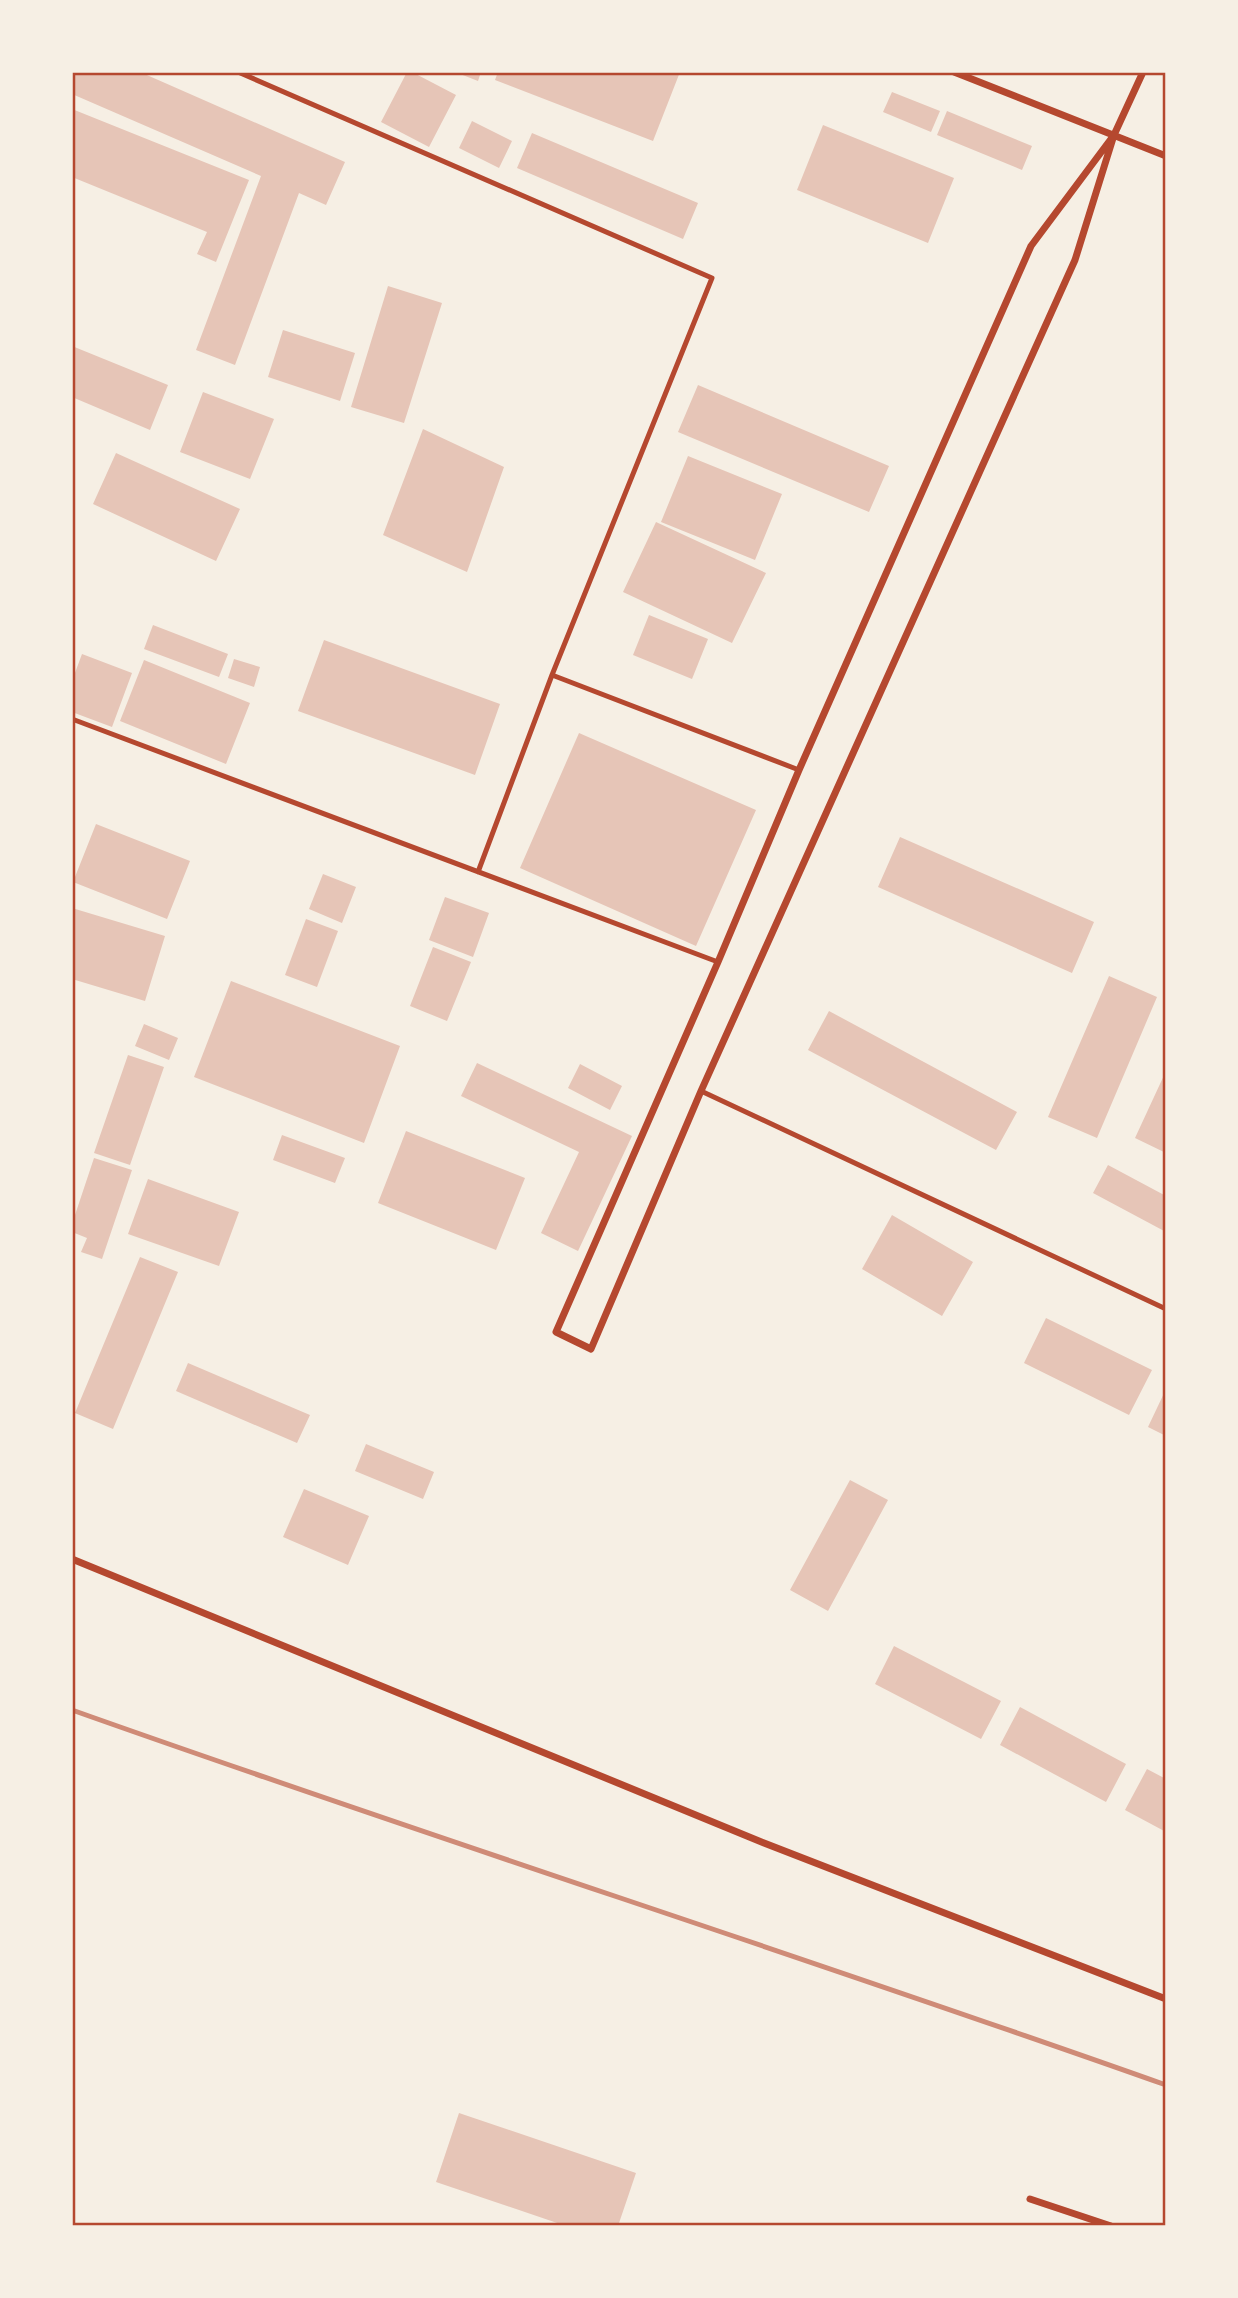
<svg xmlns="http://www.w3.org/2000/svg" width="1238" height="2298" font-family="Montserrat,sans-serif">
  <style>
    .building { fill: #e6c5b7 }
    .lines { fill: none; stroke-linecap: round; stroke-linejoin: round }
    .service { stroke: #b5482f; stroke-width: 5 }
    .minor { stroke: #b5482f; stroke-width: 7 }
    .rail { stroke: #cf8b77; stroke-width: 5 }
    .neatline { fill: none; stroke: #b5482f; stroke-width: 2.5 }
  </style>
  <rect width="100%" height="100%" fill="#f6efe4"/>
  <path class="building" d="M72,72H140L345,162L326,205L299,193L235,365L196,350L261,176L72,94Z
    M407,72H412L456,95L429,147L381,122Z
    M455,72H481L478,81Z
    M498,72H680L653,141L495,80Z
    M892,92L940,111L931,132L883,112Z
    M72,109L249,180L216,262L197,254L207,232L72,177Z
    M947,111L1032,146L1022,170L937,135Z
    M472,121L512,141L499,168L459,148Z
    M823,125L954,178L928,243L797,190Z
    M532,133L698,203L683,239L517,168Z
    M388,286L442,303L404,423L351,407Z
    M283,330L355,353L340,401L268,377Z
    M72,346L168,385L150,430L72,397Z
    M698,385L889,466L869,512L678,432Z
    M203,392L274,419L250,479L180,452Z
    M423,429L504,467L467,572L383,535Z
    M116,453L240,509L216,561L93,504Z
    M688,456L782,494L755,560L661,522Z
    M656,522L766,573L732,643L623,592Z
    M649,615L708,639L692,679L633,655Z
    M153,625L228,654L219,677L144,649Z
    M324,640L500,704L475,775L298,711Z
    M82,654L132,673L112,727L72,712V681Z
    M234,659L260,667L254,687L228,678Z
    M144,660L250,703L226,764L120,721Z
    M579,733L756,810L696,946L520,868Z
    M96,824L190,861L167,919L73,882Z
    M900,837L1094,922L1072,973L878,887Z
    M323,874L356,887L342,923L309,909Z
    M445,897L489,913L473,957L429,940Z
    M72,908L165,936L145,1001L72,979Z
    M306,919L338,931L317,987L285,975Z
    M433,947L471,962L447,1021L410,1006Z
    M1109,976L1157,997L1097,1138L1048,1117Z
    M231,981L400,1046L364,1143L194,1077Z
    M829,1011L1017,1112L996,1150L808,1050Z
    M144,1024L178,1038L169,1060L135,1046Z
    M128,1055L164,1067L130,1165L94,1153Z
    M477,1063L632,1136L578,1251L541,1233L579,1152L461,1096Z
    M580,1064L622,1086L610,1110L568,1088Z
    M1166,1071V1153L1135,1138Z
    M406,1131L525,1178L496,1250L378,1203Z
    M282,1135L345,1158L335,1183L273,1160Z
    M94,1158L132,1170L102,1259L81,1252L87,1238L72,1232V1224Z
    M1108,1165L1166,1196V1232L1093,1193Z
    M148,1179L239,1212L219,1266L128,1234Z
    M892,1215L973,1262L942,1316L862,1269Z
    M140,1257L178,1272L113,1429L75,1413Z
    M1046,1318L1152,1370L1129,1415L1024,1363Z
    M188,1363L310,1415L297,1443L176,1391Z
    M1166,1389V1436L1148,1427Z
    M366,1444L434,1472L423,1499L355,1471Z
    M850,1480L888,1500L828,1611L790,1590Z
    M304,1489L369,1516L348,1565L283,1537Z
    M894,1646L1001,1701L981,1739L875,1684Z
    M1020,1707L1126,1764L1106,1802L1000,1745Z
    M1147,1769L1166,1779V1832L1125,1810Z
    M459,2113L636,2173L618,2226H566L436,2182Z"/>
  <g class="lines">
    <path class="service" d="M238,72L712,278L552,675L478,872
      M552,675L799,770
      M72,719L718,962
      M701,1091L1166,1309"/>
    <path class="minor" d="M954,72L1166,156
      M1114,135L1031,246L799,770L718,962L556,1332L591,1349L701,1091L1075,260L1114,135L1143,72
      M72,1559L764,1843L1166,1999
      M1030,2199L1111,2226"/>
    <path class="rail" d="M72,1710C435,1839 803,1956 1166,2085"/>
  </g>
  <rect width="1238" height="2298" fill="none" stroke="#f6efe4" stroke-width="147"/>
  <rect x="74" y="74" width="1090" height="2150" class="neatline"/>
</svg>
